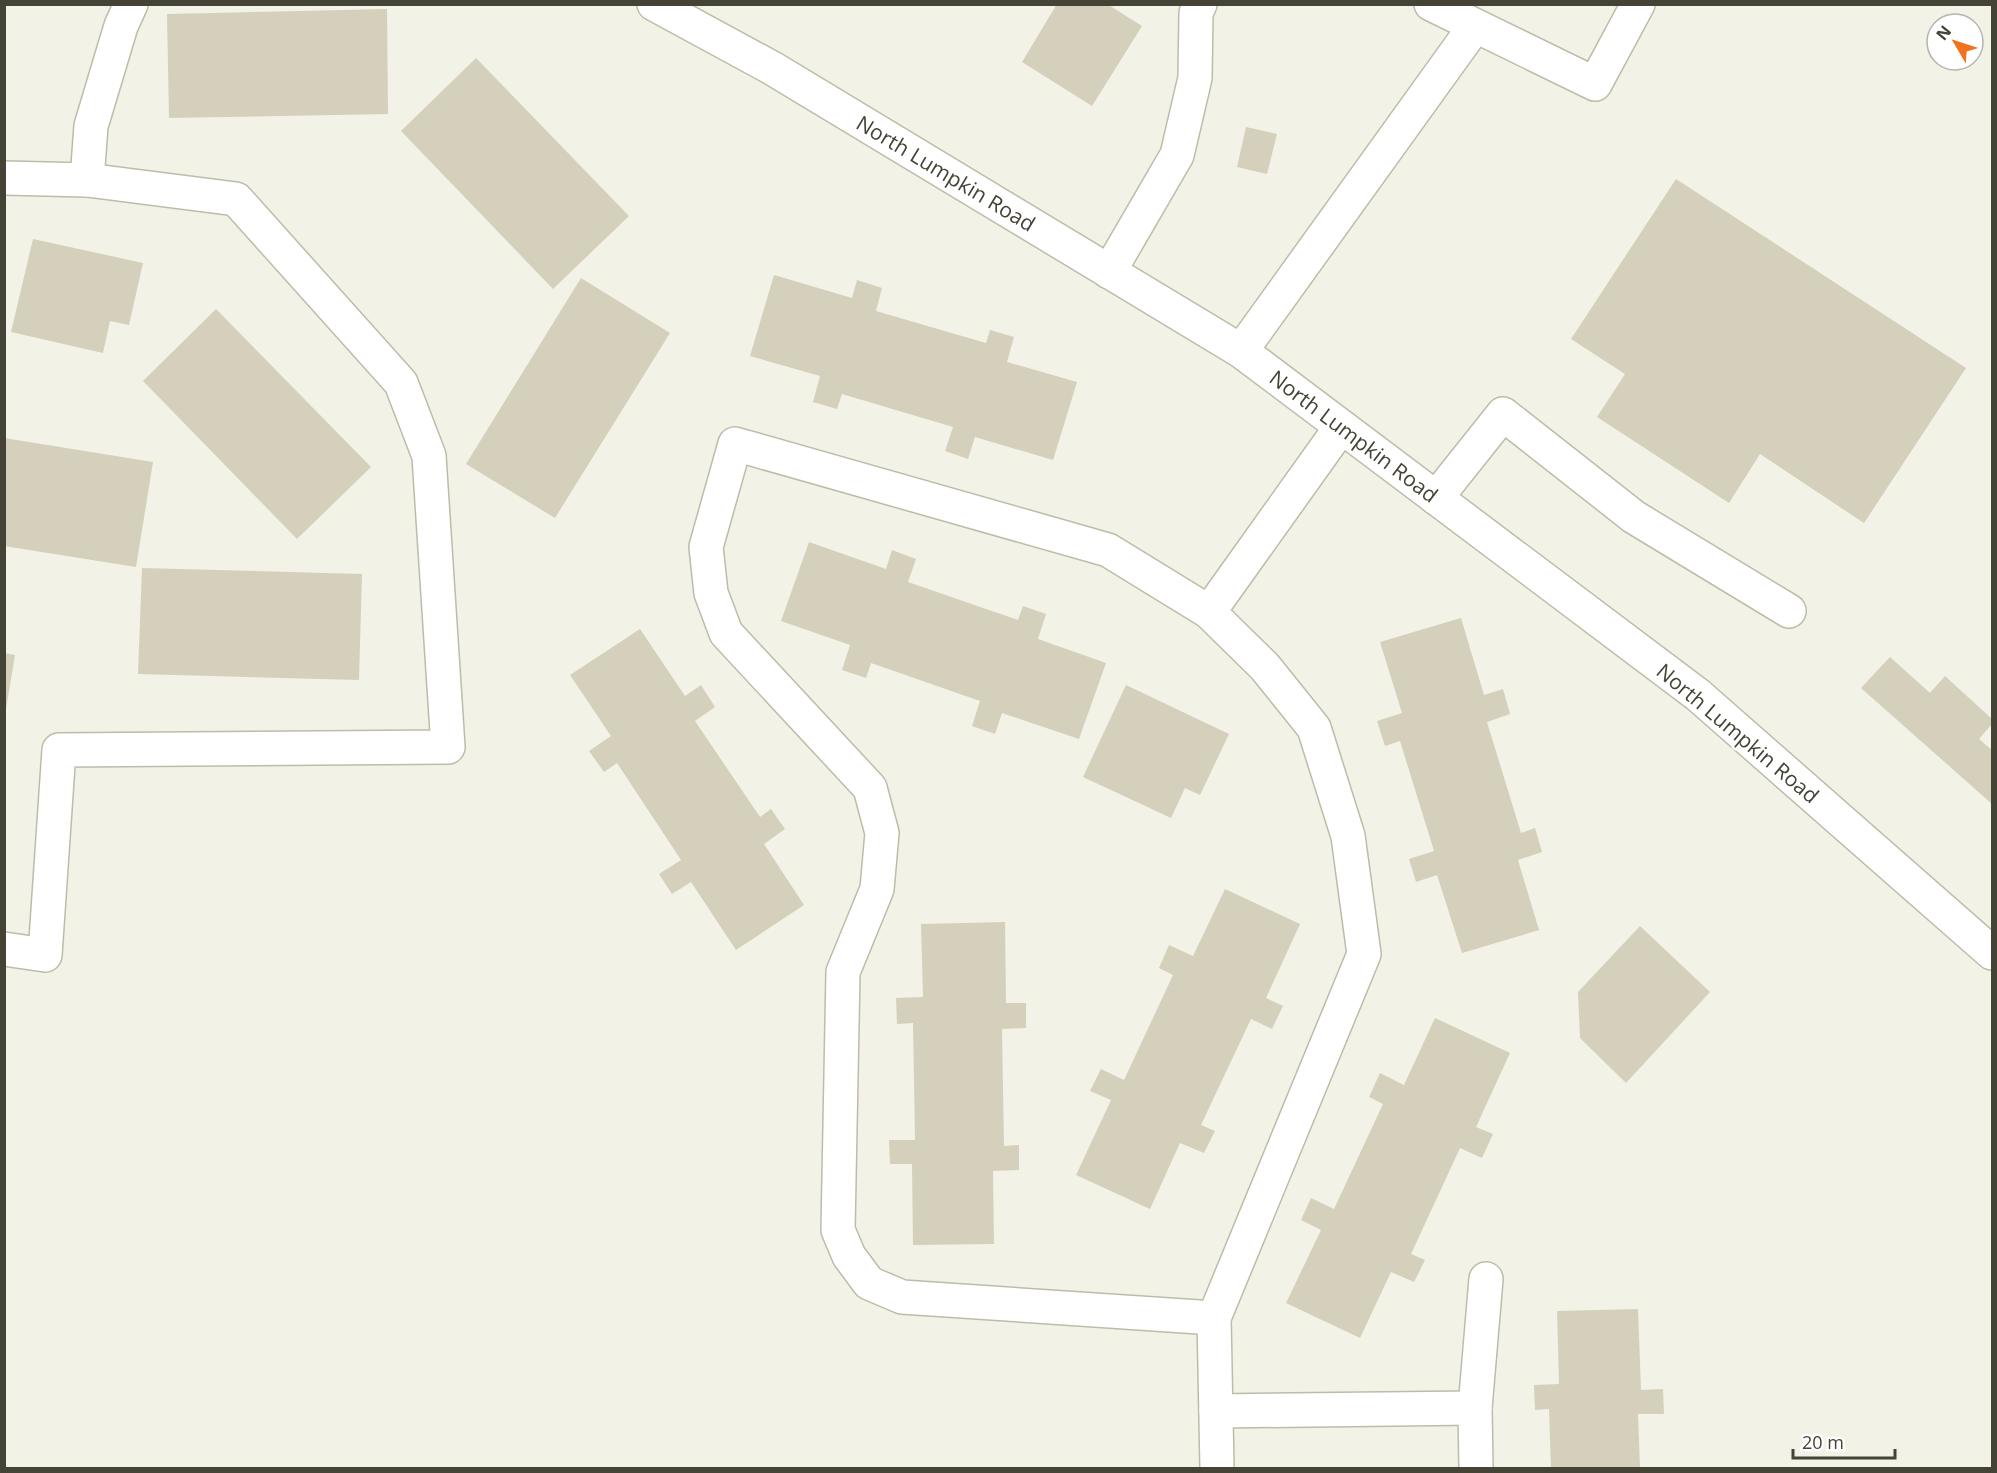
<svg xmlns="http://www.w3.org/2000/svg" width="1997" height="1473" viewBox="0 0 1997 1473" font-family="'Open Sans',sans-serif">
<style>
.building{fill:#d4d0bc}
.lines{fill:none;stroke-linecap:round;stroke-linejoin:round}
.minor-casing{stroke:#bebca9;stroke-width:36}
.minor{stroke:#fff;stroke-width:33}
.labels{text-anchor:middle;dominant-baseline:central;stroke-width:5;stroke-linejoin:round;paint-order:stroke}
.street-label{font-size:21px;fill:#454336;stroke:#fff}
</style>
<rect width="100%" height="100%" fill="#f2f2e6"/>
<!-- building -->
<g class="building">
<path d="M1057,4h50l35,22 -50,80 -70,-44z"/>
<path d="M387,9l1,105 -219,4 -2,-104z"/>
<path d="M476,58l153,158 -76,73 -152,-158z"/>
<path d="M1246,127l31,7 -10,40 -30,-7z"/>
<path d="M1676,179l290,189 -102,155 -104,-69 -31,49 -132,-86 28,-43 -54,-35z"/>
<path d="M33,239l110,24 -14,62 -19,-4 -7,32 -92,-21z"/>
<path d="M774,275l78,23 5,-18 25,8 -6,23 110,32 4,-13 24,7 -7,25 70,20 -24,78 -78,-23 -7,22 -23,-8 8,-24 -111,-33 -5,15 -24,-7 7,-26 -70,-20z"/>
<path d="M581,278l89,55 -115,185 -89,-54z"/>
<path d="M216,309l155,158 -74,72 -154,-158z"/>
<path d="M4,438l149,24 -17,105 -132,-21z"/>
<path d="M809,542l77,27 6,-19 24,9 -8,23 110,38 5,-14 23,8 -8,25 68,24 -27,76 -77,-26 -7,21 -23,-8 8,-25 -109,-38 -5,15 -24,-8 8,-25 -69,-24z"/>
<path d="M142,568l220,6 -3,106 -221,-6z"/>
<path d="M1461,618l23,77 19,-6 7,25 -23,8 34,111 14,-5 7,24 -24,8 21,70 -77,23 -25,-78 -21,7 -7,-23 25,-8 -34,-110 -15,5 -8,-25 25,-8 -22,-71z"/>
<path d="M640,629l45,67 16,-11 14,22 -20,14 65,96 11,-8 14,20 -21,15 40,61 -68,45 -45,-68 -19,12 -13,-20 22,-14 -64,-97 -13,9 -15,-21 22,-15 -41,-61z"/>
<path d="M4,653l11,2 -9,54h-2z"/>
<path d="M1890,657l40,36 15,-17 47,43v5l-13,15 13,11v54l-131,-116z"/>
<path d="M1126,685l103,49 -29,61 -15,-7 -14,30 -88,-41z"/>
<path d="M1225,889l75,35 -34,74 17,8 -11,23 -21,-10 -50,106 14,6 -11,22 -24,-10 -30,66 -74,-34 35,-75 -21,-9 11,-22 23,11 49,-105 -14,-7 10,-23 24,11z"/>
<path d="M1005,922l1,81h20v25l-24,1 2,117 15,-1v25l-26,1 1,73 -81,1 -1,-81h-22l-1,-24h26l-2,-117 -16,1 -1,-26 27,-1 -2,-73z"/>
<path d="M1640,926l70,66 -84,91 -46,-45 -2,-46z"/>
<path d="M1435,1018l75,35 -34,74 17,7 -11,24 -22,-10 -49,106 14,6 -11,22 -23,-10 -31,66 -74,-35 35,-73 -20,-10 10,-22 23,11 49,-105 -14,-7 11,-24 24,12z"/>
<path d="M1638,1309l3,81 22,-1 1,25h-26l2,54h-89l-2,-59 -14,1 -1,-25 25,-1 -2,-73z"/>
</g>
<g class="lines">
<defs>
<g id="minor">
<path d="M654,4l118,64 469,283 457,344 294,258"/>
<path d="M1431,4l164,80 43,-80"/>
<path d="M4,178l83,2 149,19 165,184 28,73 19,291 -389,3 -14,205 -41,-6"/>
<path d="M87,180l4,-54 30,-100 10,-22"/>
<path d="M1109,272l68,-117 18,-77 1,-65 4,-9"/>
<path d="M1241,351l234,-325"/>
<path d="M1436,498l67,-84 131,103 155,94"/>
<path d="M1209,612l56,55 49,61 34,108 16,118 -150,364 -312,-21 -33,-14 -20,-27 -11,-26 5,-258 34,-83 5,-56 -12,-45 -144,-155 -15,-40 -5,-46 29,-103 373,106 101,62 132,-185"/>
<path d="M1214,1318l3,150"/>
<path d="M1475,1408l11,-129"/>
<path d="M1216,1411l259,-3 1,60"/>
</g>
</defs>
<!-- minor casing -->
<use href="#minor" class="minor-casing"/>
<!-- minor -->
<use href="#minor" class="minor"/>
</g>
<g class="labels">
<!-- street labels -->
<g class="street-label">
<text transform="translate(946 173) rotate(31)">North Lumpkin Road</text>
<text transform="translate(1354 436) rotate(37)">North Lumpkin Road</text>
<text transform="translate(1738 733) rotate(40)">North Lumpkin Road</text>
</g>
</g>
<!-- border -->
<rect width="1997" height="1473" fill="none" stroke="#454336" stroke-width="12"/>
<!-- north arrow -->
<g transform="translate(1955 42) rotate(309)"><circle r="28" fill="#ffffff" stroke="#b5b4af" stroke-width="1.5"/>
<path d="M0-4.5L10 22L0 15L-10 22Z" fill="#f2731d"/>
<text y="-9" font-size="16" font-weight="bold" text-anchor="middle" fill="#454336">N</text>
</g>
<!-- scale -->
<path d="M1793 1449v9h102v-9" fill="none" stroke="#454336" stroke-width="3"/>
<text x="1802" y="1449" font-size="18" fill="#454336" stroke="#ffffff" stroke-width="4.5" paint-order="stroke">20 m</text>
</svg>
